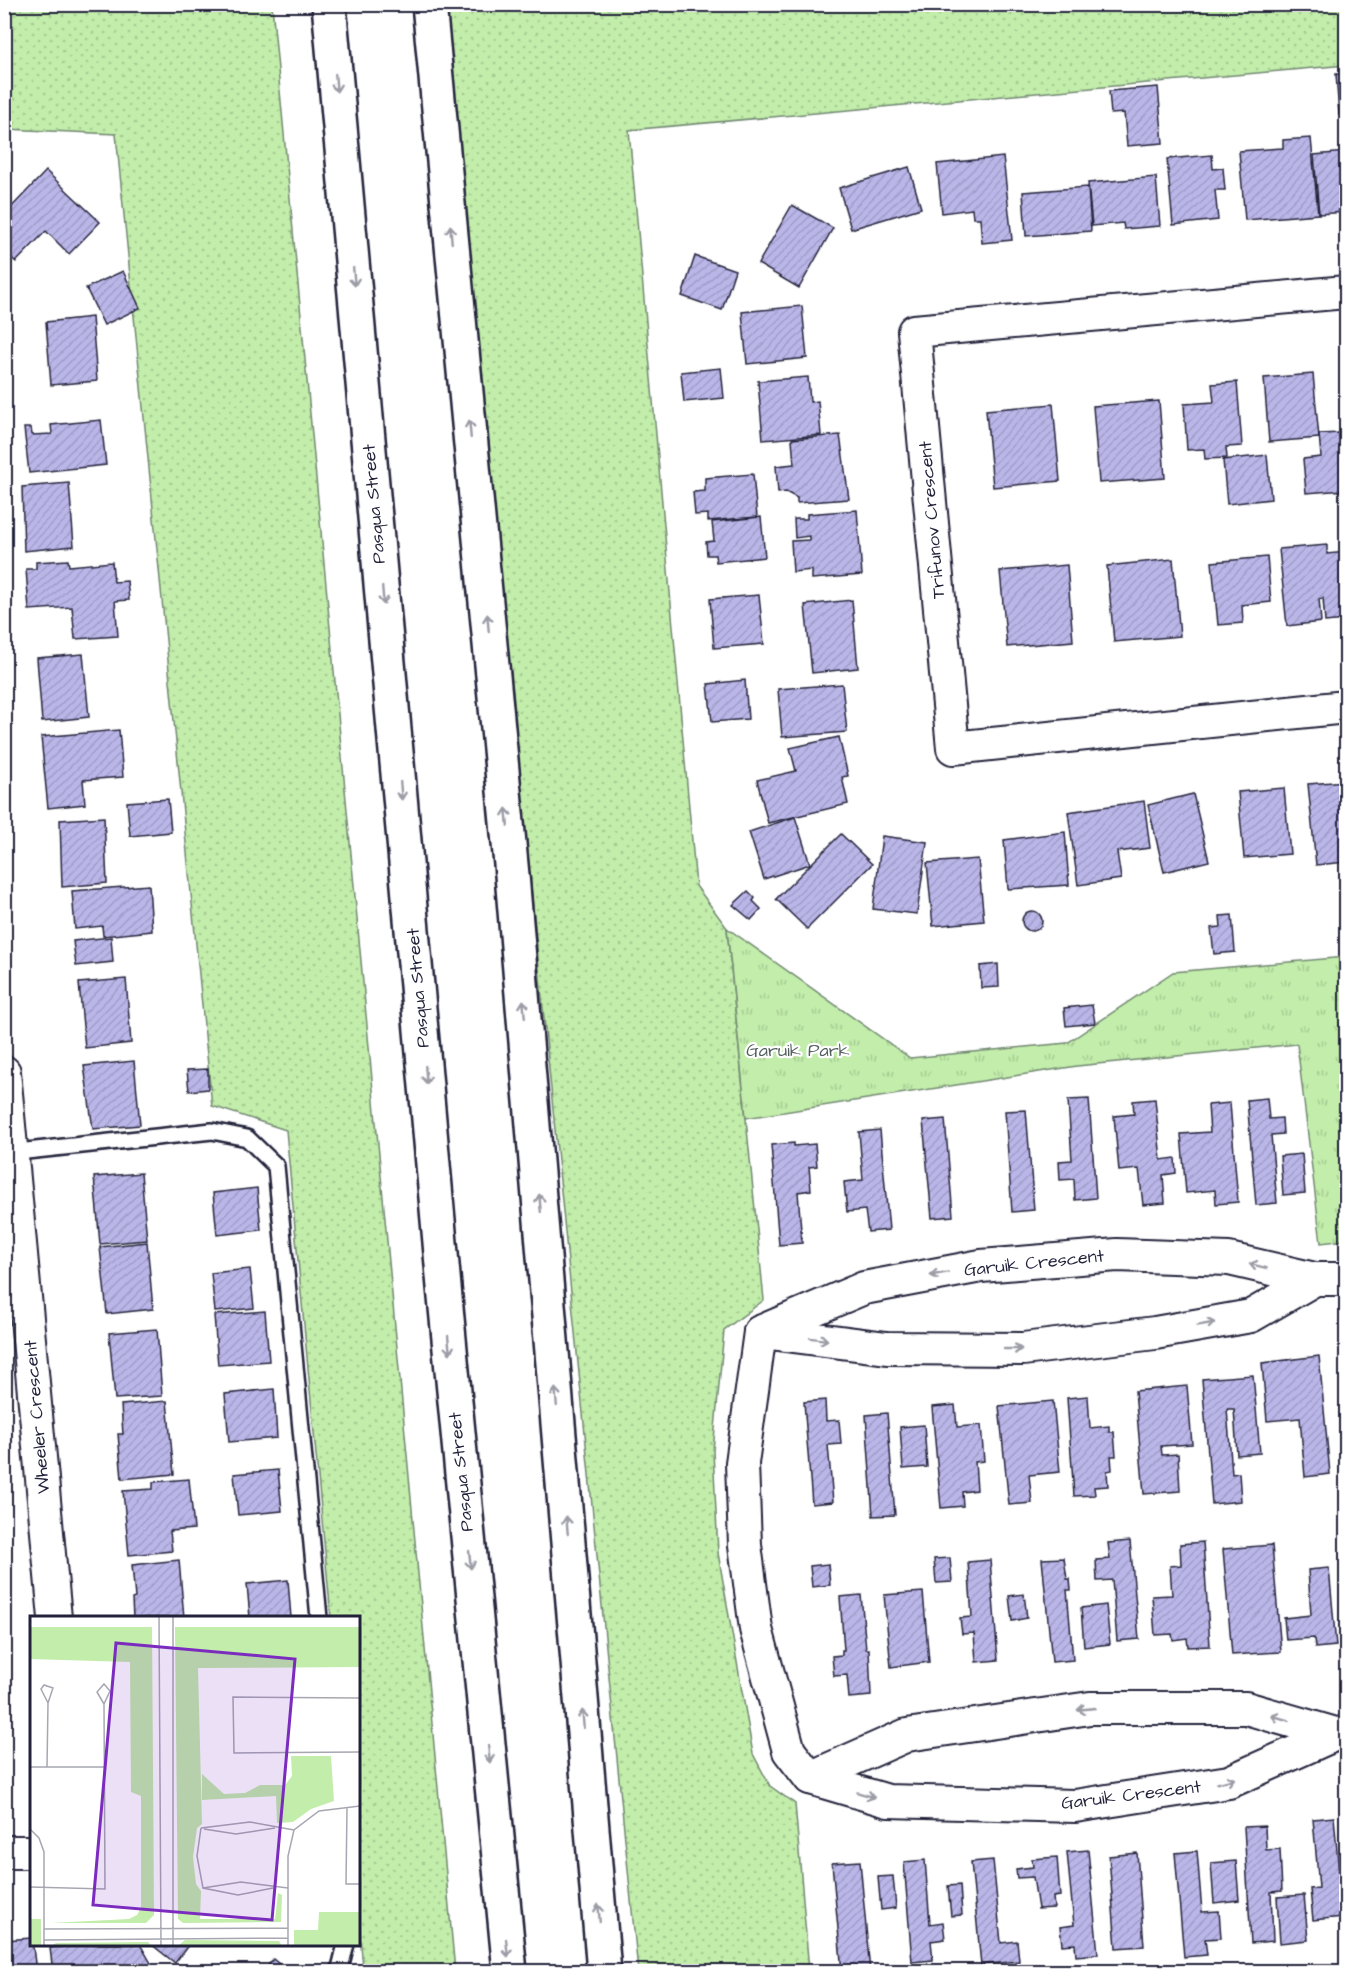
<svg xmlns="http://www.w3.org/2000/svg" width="1351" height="1976" viewBox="0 0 1351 1976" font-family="'Architects Daughter',sans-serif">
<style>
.grass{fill:url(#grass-dots);stroke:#728872;stroke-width:1.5}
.park{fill:url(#park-tufts);stroke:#728872;stroke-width:1.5}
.building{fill:url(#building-hatch);stroke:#22223b;stroke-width:1.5}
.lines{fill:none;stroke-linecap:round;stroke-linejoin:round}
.lane-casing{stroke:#22223b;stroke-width:20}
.street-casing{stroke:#22223b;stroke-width:36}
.secondary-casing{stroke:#22223b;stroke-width:38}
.lane{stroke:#fff;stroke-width:15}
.street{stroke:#fff;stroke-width:32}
.secondary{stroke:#fff;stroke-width:33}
.oneway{stroke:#9c9ca7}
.labels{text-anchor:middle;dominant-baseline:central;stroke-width:4.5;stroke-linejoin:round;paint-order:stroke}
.street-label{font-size:18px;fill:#22223b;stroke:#fff}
.park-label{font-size:18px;fill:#525f5c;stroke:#fff}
.inset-road{fill:none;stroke:#a7a7b1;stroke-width:1.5}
.view{fill:#7b2cbf;fill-opacity:0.15;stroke:#7b2cbf;stroke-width:3}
.inset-edge{fill:none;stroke:#22223b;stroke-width:3}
</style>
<defs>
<pattern id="grass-dots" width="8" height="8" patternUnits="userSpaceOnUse" patternTransform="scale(1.5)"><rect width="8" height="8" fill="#c2edaa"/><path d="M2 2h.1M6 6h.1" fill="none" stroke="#a6cb93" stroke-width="1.8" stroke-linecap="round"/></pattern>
<pattern id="park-tufts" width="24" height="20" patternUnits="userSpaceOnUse" patternTransform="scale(1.5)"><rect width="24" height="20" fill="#c2edaa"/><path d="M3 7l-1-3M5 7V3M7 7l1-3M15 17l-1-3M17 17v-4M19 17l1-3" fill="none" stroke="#a6cb93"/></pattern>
<pattern id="building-hatch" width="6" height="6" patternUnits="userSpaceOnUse" patternTransform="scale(1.5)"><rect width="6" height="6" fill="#bab6e8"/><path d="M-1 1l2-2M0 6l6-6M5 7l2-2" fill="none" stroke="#a09cc8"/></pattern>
</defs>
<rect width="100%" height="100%" fill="#fff"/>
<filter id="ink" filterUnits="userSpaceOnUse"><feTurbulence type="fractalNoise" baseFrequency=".0167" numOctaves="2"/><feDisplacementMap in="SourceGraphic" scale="12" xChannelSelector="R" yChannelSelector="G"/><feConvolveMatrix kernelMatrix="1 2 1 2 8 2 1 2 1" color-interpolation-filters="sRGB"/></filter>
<g filter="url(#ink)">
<!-- grass -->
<g class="grass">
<path d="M4,5h268l183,1966h-94l2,-4 -5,-52v-297l-27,-1 -45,-487 -74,-24 -96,-972 -111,-5z"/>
<path d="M444,5h902v60l-717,65 67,756 31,42 37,372 -40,30 -11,121 5,102 35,201 17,32 25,18 14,167h-171z"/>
<path d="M1346,1965v6h-70z"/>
</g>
<!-- park -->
<path class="park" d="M727,928l183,130 157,-15 106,-71 173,-15v283l-25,3 -24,-199 -220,22 -331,52z"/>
<!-- building -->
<g class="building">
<path d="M1336,74h10v40l-7,1z"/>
<path d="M1158,87l5,56 -36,3 -3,-33 -13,1 -2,-23z"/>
<path d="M1311,138l7,76 -73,6 -6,-69 44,-3v-8z"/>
<path d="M1346,152v60l-27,2 -5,-59z"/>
<path d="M1212,155l1,14 10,-1 2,22h-10l3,30 -45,5 -6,-66z"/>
<path d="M1003,157l9,83 -30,3 -2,-25h-7l-1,-9 -30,4 -5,-49z"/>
<path d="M909,167l12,41 -70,21 -12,-41z"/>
<path d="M46,171l54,51 -31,32 -23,-23 -30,31 -12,-11v-36z"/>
<path d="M1156,177l4,49 -36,3 -1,-6 -31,3 -4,-43z"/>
<path d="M1088,187l3,44 -65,5 -3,-44z"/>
<path d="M792,205l41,23 -34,60 -41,-24z"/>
<path d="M695,256l40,14 -13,40 -40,-14z"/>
<path d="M123,271l17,37 -36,17 -18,-37z"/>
<path d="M802,306l5,52 -60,6 -5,-52z"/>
<path d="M92,317l5,64 -46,4 -5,-63z"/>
<path d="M721,368l3,30 -40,4 -3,-30z"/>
<path d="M1313,374l6,64 -50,4 -5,-64z"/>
<path d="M808,377l2,25 8,-1 3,34 -58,5 -5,-59z"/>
<path d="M1237,382l5,64 -16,1 1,11 -22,1 -1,-10 -17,1 -3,-46 30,-2 -2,-18z"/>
<path d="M1159,401l6,77 -66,5 -6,-77z"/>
<path d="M1053,404l7,77 -67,6 -7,-77z"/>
<path d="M101,420l5,45 -77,8 -5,-45h7l1,7 20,-1 -1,-9z"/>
<path d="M1341,433l4,57 -39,3 -3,-34 18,-2 -2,-23z"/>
<path d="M840,435l9,64 -52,4v-5l-11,-6 -8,1 -2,-27 18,-2 -2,-25z"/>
<path d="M1267,455l4,44 -44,5 -4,-44z"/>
<path d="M753,474l4,43 -49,4v-7l-13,1 -2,-23 12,-1v-13z"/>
<path d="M69,483l5,63 -50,5 -2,-64z"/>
<path d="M857,510l5,65 -50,4v-9l-19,2 -2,-31 18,-1v-4l-14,2 -1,-19h13v-5z"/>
<path d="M761,517l4,40 -49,5 -1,-7h-8l-1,-13 8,-1 -2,-19z"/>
<path d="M1327,545v9l19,-2v68l-21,2 -2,-24 -4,1 2,23 -34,4 -8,-77z"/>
<path d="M1267,557l4,45 -29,3 1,18 -25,2 -6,-63z"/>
<path d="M1173,559l7,77 -66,6 -7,-76z"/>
<path d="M68,560l1,6 43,-4 2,20 13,-1 2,19 -14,1 3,35 -43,3 -3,-32 -43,3 -3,-41h10v-7z"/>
<path d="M1067,565l6,76 -66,6 -7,-76z"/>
<path d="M759,595l5,49 -50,4 -4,-49z"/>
<path d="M852,600l6,68 -46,5 -7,-68z"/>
<path d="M83,654l6,63 -47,5 -5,-64z"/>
<path d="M745,680l3,39 -36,3 -4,-38z"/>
<path d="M842,684l5,48 -65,5 -4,-48z"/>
<path d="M119,730l4,47 -40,3 2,24 -37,4 -7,-71z"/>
<path d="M839,737l9,39 -6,1 6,27 -80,19 -11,-43 39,-9 -6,-23z"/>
<path d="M1346,781v81l-30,3 -8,-81z"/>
<path d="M1284,788l6,66 -46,4 -6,-66z"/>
<path d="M1193,794l16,67 -45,11 -16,-67z"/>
<path d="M168,799l3,33 -41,4 -3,-34z"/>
<path d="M1144,801l6,47 -33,4 4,27 -43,6 -10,-73z"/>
<path d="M104,817l3,66 -45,4 -2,-67z"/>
<path d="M795,817l15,47 -46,15 -15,-47z"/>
<path d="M1065,832l4,53 -61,4 -4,-49z"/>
<path d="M841,834l31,30 -65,65 -31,-30z"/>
<path d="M882,836l45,6 -10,72 -44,-5z"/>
<path d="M978,859l6,62 -51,5 -6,-63z"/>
<path d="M149,885l3,46 -49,5 -1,-10 -27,3 -3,-38z"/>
<path d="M748,891l7,7 -2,3 8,8 -10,11 -18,-15z"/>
<circle cx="1032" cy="921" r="10"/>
<path d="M1232,915l3,37 -21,2 -3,-26 10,-1 -1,-11z"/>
<path d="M111,937l2,25 -37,4 -3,-25z"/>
<path d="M998,964l1,23 -18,1 -1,-22z"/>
<path d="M126,979l5,64 -46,5 -6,-65z"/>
<path d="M1092,1005l3,18 -29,3 -2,-18z"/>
<path d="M134,1061l6,64 -47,4 -9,-63z"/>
<path d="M208,1069v20l-19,2 -2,-21z"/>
<path d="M1267,1098l2,21 13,-1 1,16 -12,1 6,68 -21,2 -9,-105z"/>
<path d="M1089,1099l7,99 -21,2 -1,-21 -14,1 -1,-19 13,-1 -4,-60z"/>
<path d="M1155,1099l6,61 14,-2 1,15 -13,2 2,28 -22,2 -4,-36 -20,2 -5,-55 20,-2 -1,-13z"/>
<path d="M1230,1103l8,99 -22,2 -1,-14 -29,3 -5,-59 29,-2 -2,-27z"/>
<path d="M1026,1110l8,100 -22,2 -7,-101z"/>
<path d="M945,1119l8,97 -21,2 -9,-97z"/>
<path d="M880,1130l9,100 -21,2 -3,-22 -18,2 -3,-30 19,-2 -4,-48z"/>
<path d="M794,1143v3l21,-2 2,22 -8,1 2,23 -13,2 4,51 -23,2 -8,-100z"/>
<path d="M1302,1154l3,39 -22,2 -3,-39z"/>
<path d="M141,1173l6,67 -47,4 -6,-67z"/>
<path d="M257,1188l4,42 -44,5 -4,-42z"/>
<path d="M147,1242l6,67 -46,5 -7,-67z"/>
<path d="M250,1269l4,39 -39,4 -4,-39z"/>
<path d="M265,1311l4,50 -51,4 -4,-50z"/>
<path d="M157,1329l5,67 -47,3 -6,-66z"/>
<path d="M1319,1356l11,118 -25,3 -5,-59 -33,3 -5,-58z"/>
<path d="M1253,1375l7,78 -23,2 -3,-46h-7l5,65 7,-1 2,28 -29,3 -10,-125z"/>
<path d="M1187,1386l5,58 -31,2 1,9 16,-1 2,37 -36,3 -9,-103z"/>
<path d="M274,1389l3,49 -48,4 -4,-48z"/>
<path d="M1088,1396l2,32 19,-2v6h5l2,24h-5l1,14 -5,1 1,15 -14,1 1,8 -21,1 -7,-98z"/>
<path d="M825,1400l1,21 13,-1 2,24 -13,1 5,57 -21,2 -8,-102z"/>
<path d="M167,1401l7,73 -52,5 -4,-45h5l-2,-29z"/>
<path d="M1053,1401l7,71 -31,3 3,28 -23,2 -10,-99z"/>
<path d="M955,1405l2,22 24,-2 3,36 -9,1 2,28 -15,2 1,14 -22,2 -9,-101z"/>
<path d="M887,1413l8,102 -22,1 -7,-101z"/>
<path d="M924,1425l3,42 -24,2 -3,-42z"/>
<path d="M278,1470l4,41 -44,4 -4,-41z"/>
<path d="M189,1479l5,50 -24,2 2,20 -43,4 -6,-64 30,-2v-7z"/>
<path d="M1130,1541l9,98 -22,2 -5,-61 -15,1 -1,-21 14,-1 -2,-16z"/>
<path d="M1203,1542l7,104 -22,1 -1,-9 -14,2 -1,-6 -17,1 -3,-39 20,-1 -2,-29 11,-1 -1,-21z"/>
<path d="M1272,1545l9,107 -49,3 -9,-106z"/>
<path d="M950,1558l2,24 -16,1 -2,-24z"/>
<path d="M1064,1558l3,21h3l1,11h-4l6,70 -21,2 -10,-103z"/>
<path d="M179,1560l5,58h-51l-1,-19 3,-1 -3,-33z"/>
<path d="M990,1560l8,100 -22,2 -2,-29 -12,1 -2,-16 12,-1 -4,-55z"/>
<path d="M828,1564l2,21 -18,2 -2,-21z"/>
<path d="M1329,1568l7,78 -21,2 -1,-10 -28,2 -2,-22 27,-3 -3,-45z"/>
<path d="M288,1580l3,38h-41l-3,-34z"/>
<path d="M923,1592l6,70 -38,5 -7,-72z"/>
<path d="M1024,1594l3,24 -15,3 -3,-25z"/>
<path d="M861,1595l5,54h3l2,47 -22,2 -2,-23 -13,1 -2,-20 10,-1v-5h2l-4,-53z"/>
<path d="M1106,1605l4,39 -26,3 -3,-39z"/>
<path d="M1334,1817l9,100 -30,3 -3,-31 9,-1 -6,-69z"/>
<path d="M1265,1826l1,24 14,-1 2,42 -11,1 2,49 -22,2 -7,-116z"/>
<path d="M1088,1850l10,104 -22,2 -1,-12 -13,1 -2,-18 14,-2 -7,-73z"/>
<path d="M1197,1851l5,61 17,-1 2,27 -16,1 2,16 -23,2 -9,-104z"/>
<path d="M1137,1853l7,93 -28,2 -7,-92z"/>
<path d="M1057,1857l3,39 -7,1 1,11 -16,1 -5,-32 -16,1 -1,-9 17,-2 -1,-8z"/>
<path d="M925,1860l5,64 13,-2 2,17 -14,2 2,19 -21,2 -8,-100z"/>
<path d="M993,1860l8,83 16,-2 2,20 -38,4 -10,-103z"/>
<path d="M860,1861l10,111h-28l-10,-109z"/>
<path d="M1236,1861l3,39 -25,3 -3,-40z"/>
<path d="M893,1876l3,32 -15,2 -3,-33z"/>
<path d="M960,1885l2,30 -11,1 -3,-30z"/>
<path d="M1304,1895l4,45 -28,3 -3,-46z"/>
<path d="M32,1938l4,34h-32v-32z"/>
<path d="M83,1944h57l16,28h-103l-3,-24z"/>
<path d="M151,1944h38l-14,19z"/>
<path d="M273,1959l16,13h-26z"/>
</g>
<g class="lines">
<defs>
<g id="lane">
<path d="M8,1153l204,-22 35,7 29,28 43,452"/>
<path d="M339,1972l7,-28"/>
</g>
<g id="street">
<path d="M1346,292l-432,39 39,417 393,-41"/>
<path d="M4,1072l51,546"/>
<path d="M760,1332l-18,131 3,82 11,84 33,122 21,27 78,23 187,5 154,-24 107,-48"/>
<path d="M760,1332l104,-44 117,-22 136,-11 112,4 86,20h31"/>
<path d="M762,1332l125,16 136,1 132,-16 96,-17 64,-37"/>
<path d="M810,1778l97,-43 183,-27h156l90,26 10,-1"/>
<path d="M4,1852h28"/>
</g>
<g id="secondary">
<path d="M329,4l115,1283 66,685"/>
<path d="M429,4l83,871 92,1097"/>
</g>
</defs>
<!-- lane casing -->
<use href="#lane" class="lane-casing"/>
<!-- street casing -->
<use href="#street" class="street-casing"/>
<!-- secondary casing -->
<use href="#secondary" class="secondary-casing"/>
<!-- lane -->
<use href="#lane" class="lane"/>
<!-- street -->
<use href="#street" class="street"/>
<!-- secondary -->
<use href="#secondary" class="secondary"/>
</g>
<!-- one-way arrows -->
<defs><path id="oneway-shaft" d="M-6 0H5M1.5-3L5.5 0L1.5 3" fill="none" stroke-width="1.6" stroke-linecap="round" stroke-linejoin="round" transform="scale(1.5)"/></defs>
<g class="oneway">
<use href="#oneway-shaft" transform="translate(336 83) rotate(85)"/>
<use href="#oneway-shaft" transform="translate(451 234) rotate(-95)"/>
<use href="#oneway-shaft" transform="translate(354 277) rotate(85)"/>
<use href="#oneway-shaft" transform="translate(470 429) rotate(-95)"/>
<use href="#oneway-shaft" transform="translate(383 596) rotate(85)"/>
<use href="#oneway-shaft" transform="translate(488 623) rotate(-95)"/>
<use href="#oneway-shaft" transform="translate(401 791) rotate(85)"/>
<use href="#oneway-shaft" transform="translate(507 817) rotate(-95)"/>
<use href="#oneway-shaft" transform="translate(524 1009) rotate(-95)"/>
<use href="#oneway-shaft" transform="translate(426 1075) rotate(85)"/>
<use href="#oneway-shaft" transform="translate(540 1203) rotate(-95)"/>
<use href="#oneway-shaft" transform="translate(1258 1266) rotate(-166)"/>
<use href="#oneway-shaft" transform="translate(939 1274) rotate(170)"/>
<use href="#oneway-shaft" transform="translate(1206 1324) rotate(-10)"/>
<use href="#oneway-shaft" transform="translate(819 1339) rotate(7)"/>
<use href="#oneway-shaft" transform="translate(449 1345) rotate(84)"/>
<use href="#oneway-shaft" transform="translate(1013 1349)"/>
<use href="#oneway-shaft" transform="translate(556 1397) rotate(-95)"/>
<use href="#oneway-shaft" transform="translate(567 1525) rotate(-95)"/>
<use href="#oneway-shaft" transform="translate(470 1560) rotate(84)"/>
<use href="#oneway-shaft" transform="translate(1086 1709) rotate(174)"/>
<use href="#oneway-shaft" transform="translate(1280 1718) rotate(-164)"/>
<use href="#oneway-shaft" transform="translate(583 1719) rotate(-95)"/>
<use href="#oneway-shaft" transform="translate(489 1754) rotate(84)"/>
<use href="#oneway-shaft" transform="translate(1226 1781) rotate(-15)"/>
<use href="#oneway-shaft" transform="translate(866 1795) rotate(17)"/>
<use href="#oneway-shaft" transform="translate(599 1913) rotate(-95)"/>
<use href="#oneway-shaft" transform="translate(507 1948) rotate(84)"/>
</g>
</g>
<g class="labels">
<!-- street labels -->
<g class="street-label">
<text transform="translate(374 504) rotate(-95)">Pasqua Street</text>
<text transform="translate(932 520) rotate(-95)">Trifunov Crescent</text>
<text transform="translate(418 988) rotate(-95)">Pasqua Street</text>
<text transform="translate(1034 1263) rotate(-6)">Garuik Crescent</text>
<text transform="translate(37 1417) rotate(-95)">Wheeler Crescent</text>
<text transform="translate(461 1472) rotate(-96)">Pasqua Street</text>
<text transform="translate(1131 1795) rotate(-7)">Garuik Crescent</text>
</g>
<!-- park labels -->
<g class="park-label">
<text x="798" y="1050">Garuik Park</text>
</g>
</g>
<!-- overview -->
<g transform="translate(30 1616)">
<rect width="330" height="330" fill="#fff"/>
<path d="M0,11h122l2,288 -8,8h-95l78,-4 8,-4 4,-7v-112l-10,-4 -1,-130 -100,-3zM145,11h185v40l-162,1 4,156 -5,4 -4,29 3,27 5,7 -1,28h75l3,-26 4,2 -1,27 -98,1 -5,-4zM155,324l94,1 3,5h-104zM118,326l4,4h-101l5,-3z" fill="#c2edaa"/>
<path d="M261,140h40l3,45 -23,8 -18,13 -16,1 -1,-27 -74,4v-26l22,20 21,-1 15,-8h25l7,-9zM289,296h41v34l-66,-1v-15h24zM0,303h11v27h-11z" fill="#c2edaa"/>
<path class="inset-road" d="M129,0l2,330M143,0v330M330,82l-127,-1 1,56 126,-1M0,151h74M17,151l1,-64 5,-15 -9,-3 -3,4 7,14M317,191l-1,77h14M171,212l-4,28 6,32 35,7 35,-7M171,212l49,-6 44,8M0,213l9,9 5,14v94M174,213l32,5 39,-6M0,271l75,2 -1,-185 6,-13 -6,-7 -7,8 7,12M173,272l38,-6 47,6M14,313l244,-1M14,324l244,-2M258,330v-90l6,-26 25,-19 41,-5"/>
<path class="view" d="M86,27l179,16 -23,261 -179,-15z"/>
<rect width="330" height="330" class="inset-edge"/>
</g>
<!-- margin -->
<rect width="1351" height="1976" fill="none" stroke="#fff" stroke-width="24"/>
<rect x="12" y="12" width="1327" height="1952" fill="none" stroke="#22223b" stroke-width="2" filter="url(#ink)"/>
</svg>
